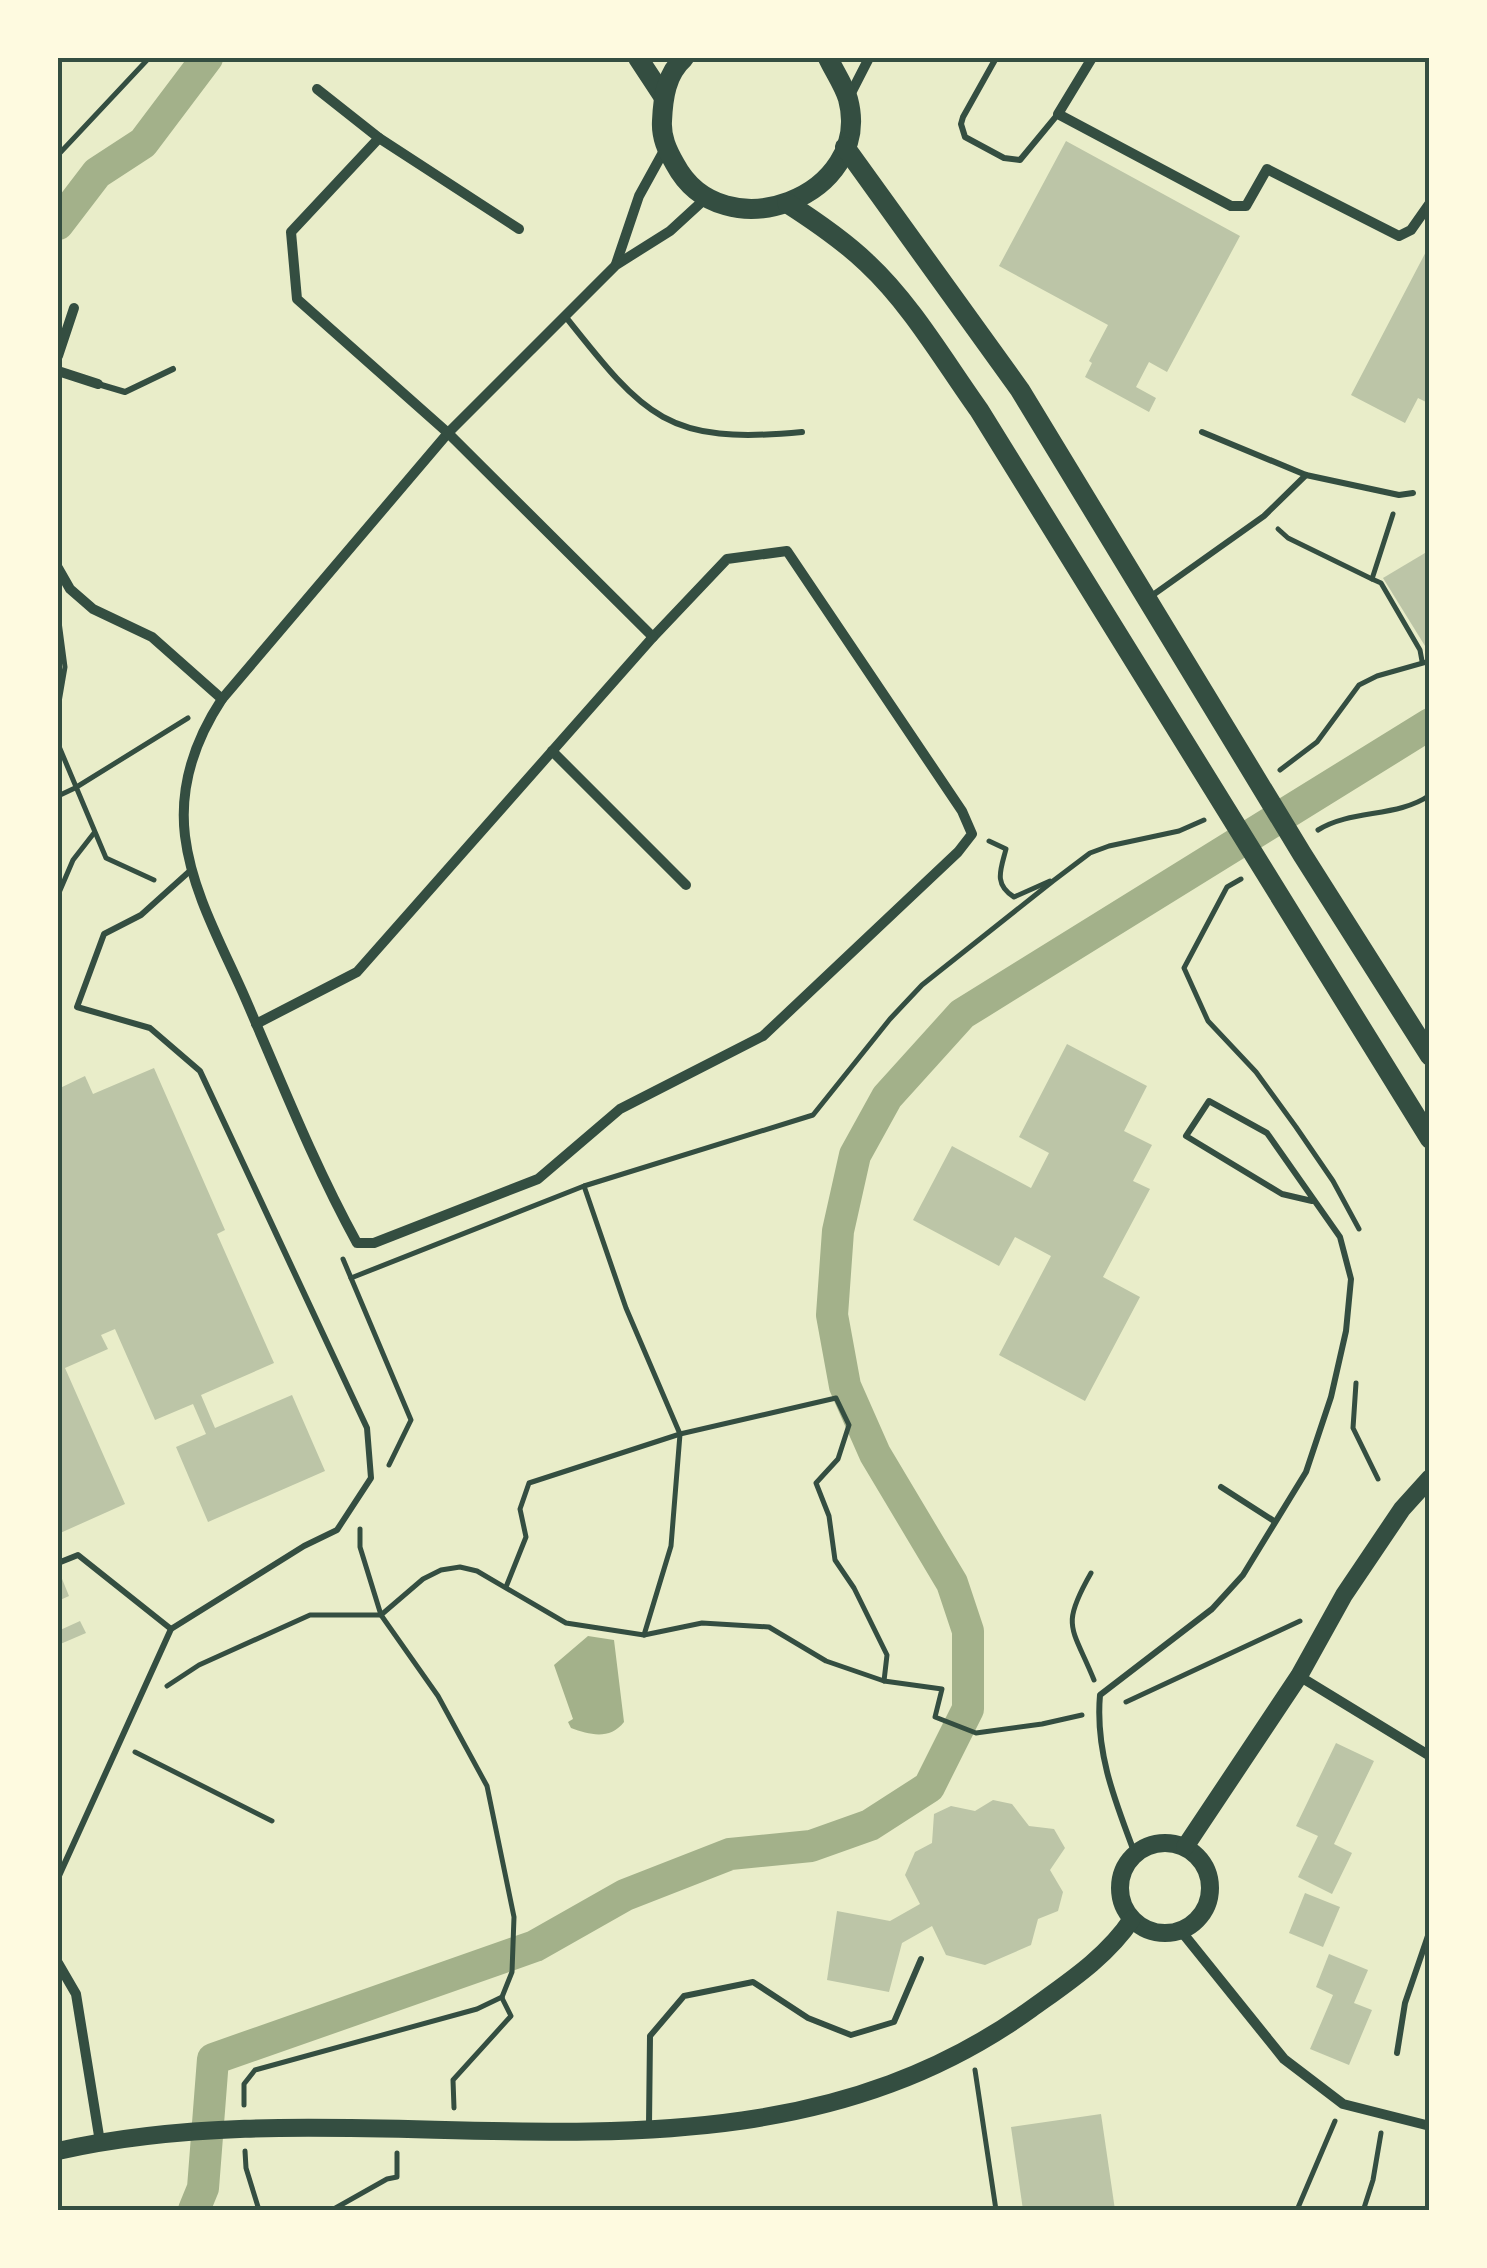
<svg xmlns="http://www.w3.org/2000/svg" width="1487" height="2268" viewBox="0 0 1487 2268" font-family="Raleway,sans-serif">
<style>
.water{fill:#a3b18a}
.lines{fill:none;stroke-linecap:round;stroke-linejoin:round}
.canal{stroke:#a3b18a;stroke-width:32}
.building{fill:#bcc5a7}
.path{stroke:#344e41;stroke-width:5}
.service{stroke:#344e41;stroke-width:6}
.minor{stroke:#344e41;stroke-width:10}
.tertiary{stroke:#344e41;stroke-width:18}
.primary{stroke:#344e41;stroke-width:20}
.neatline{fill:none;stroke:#344e41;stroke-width:4}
</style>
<rect width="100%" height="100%" fill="#e9edc9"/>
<!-- water -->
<path class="water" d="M588,1636l26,4 10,82c-14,18 -34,13 -53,6l-3,-6 5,-3 -19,-54z"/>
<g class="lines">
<!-- canal -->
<g class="canal">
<path d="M58,224l39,-51 46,-30 64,-85"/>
<path d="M194,2210l9,-22 10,-129 322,-113 90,-51 105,-41 81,-8 59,-21 59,-38 39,-78v-78l-16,-48 -77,-129 -30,-68 -13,-71 6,-84 17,-76 32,-58 75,-83 468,-290"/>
</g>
</g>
<!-- building -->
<g class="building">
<path d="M1066,141l174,95 -73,136 -18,-10 -13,25 20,11 -7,14 -64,-35 7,-14 -3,-2 19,-36 -109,-59z"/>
<path d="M1430,244v160l-12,-6 -13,25 -54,-28z"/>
<path d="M1430,550v104l-47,-76z"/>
<path d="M1067,1044l80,42 -23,45 28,14 -19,36 17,8 -47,88 37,20 -55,104 -86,-46 52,-99 -36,-19 -16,29 -86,-46 39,-74 79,42 18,-35 -30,-16z"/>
<path d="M154,1068l71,162 -8,4 57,129 -73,32 14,33 77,-33 33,76 -117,51 -32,-75 30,-13 -13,-30 -38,16 -40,-91 -14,6 7,14 -43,19 60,136 -67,30v-445l27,-13 8,18z"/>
<path d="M58,1569l11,27 -11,5z"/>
<path d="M80,1621l6,12 -28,12v-14z"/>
<path d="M1336,1743l38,18 -40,83 18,9 -20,41 -34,-17 20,-41 -22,-10z"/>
<path d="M993,1800l19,4 17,22 25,3 11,19 -15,22 13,22 -5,19 -20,8 -7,26 -46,20 -39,-10 -14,-29 -30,17 -13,49 -62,-12 10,-69 53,10 30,-17 -15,-29 10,-23 17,-9 2,-29 17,-8 24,5z"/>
<path d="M1305,1893l35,14 -17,40 -34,-14z"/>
<path d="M1329,1954l39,16 -14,33 18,7 -23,55 -39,-16 23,-54 -17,-8z"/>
<path d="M1101,2114l14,96h-92l-12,-83z"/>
</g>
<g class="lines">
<!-- path -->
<g class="path">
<path d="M58,155l91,-97"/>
<path d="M1393,514l-21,65 9,4 39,67 2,11"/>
<path d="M1278,529l10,9 84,41"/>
<path d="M58,614l7,53 -7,41"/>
<path d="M58,744l48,114 48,22"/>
<path d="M1280,770l37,-28 42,-57 18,-9 53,-15"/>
<path d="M58,796l17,-8 113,-70"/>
<path d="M1318,830c34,-21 79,-12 112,-35"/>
<path d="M989,841l17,8c-5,20 -13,35 8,48l36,-16"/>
<path d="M1241,879l-14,8 -43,81 24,53 48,51 40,55 37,54 26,48"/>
<path d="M58,895l15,-35 21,-27"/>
<path d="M584,1186l42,122 54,126 -9,112 -27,89"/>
<path d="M343,1259l68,161 -22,45"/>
<path d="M351,1278l233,-92 229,-71 77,-96 32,-34 131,-104 37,-28 19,-7 70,-15 25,-11"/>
<path d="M1356,1383l-3,45 25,51"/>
<path d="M360,1529v18l21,68 57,81 49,90 27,131 -2,55 -10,25"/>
<path d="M1091,1573c-31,54 -19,53 3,107"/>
<path d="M506,1587l20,-50 -6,-28 9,-26 151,-49 156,-36 13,27 -11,34 -22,24 13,33 6,44 19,28 33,67 -3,26"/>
<path d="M167,1686l32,-21 111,-50h71l42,-36 18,-9 19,-3 17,4 89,52 78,12 58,-12 67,4 57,34 58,20 58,8 -7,28 41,16 66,-9 40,-9"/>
<path d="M1126,1702l174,-81"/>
<path d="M135,1752l137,69"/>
<path d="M975,2070l21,140"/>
<path d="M244,2105v-21l11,-14 222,-61 25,-12"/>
<path d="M454,2108l-1,-28 58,-64 -9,-18"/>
<path d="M245,2151l1,17 13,42"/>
<path d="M1364,2208l9,-28 8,-47"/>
<path d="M332,2210l55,-31 10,-2v-24"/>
<path d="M1297,2210l38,-89"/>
</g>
<!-- service -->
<g class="service">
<path d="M996,58l-33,59 -2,7 4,13 39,21 16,2 38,-46"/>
<path d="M565,316c80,101 102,129 237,116"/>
<path d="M98,384l27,8 48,-23"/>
<path d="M1202,432l104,43 93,20 14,-2"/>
<path d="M1150,597l114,-81 42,-41"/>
<path d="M1221,1487l53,34"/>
<path d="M58,1563l20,-8 93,74"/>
<path d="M1135,1854c-20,-53 -40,-102 -35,-159l112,-86 31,-34 63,-103 25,-75 15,-66 5,-52 -11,-42 -73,-104 -58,-32 -23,35 96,58 30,7"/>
<path d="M58,1878l113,-249 133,-83 33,-16 34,-52 -4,-50 -167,-357 -50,-43 -73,-21 27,-73 37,-19 50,-45"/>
<path d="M1397,2053l8,-50 25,-73"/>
<path d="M649,2125l1,-89 34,-40 69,-14 55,36 43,17 43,-13 27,-63"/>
</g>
<!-- minor -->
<g class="minor">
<path d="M1092,58l-34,56 173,92h15l21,-37 132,67 12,-6 19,-27"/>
<path d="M317,89l62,49"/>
<path d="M849,97l20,-39"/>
<path d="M616,264l23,-68 27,-49"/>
<path d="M58,356l16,-48"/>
<path d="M58,371l40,13"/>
<path d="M58,568l12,21 23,20 59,28 70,62c-27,41 -43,87 -37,137 7,57 38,111 61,164 35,81 68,165 111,243h17l164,-64 82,-70 143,-73 195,-184 14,-18 -10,-23 -175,-260 -60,8 -74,78"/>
<path d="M222,699l226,-266 168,-168 54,-34 36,-33"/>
<path d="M552,751l134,134"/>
<path d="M256,1024l101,-52 296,-335 -205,-204 -151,-134 -6,-67 88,-94 140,91"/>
<path d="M1299,1676l131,80"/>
<path d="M1181,1931l103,128 59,45 87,22"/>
<path d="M58,1963l18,31 24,148"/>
</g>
<!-- tertiary -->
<g class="tertiary">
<circle cx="1165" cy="1888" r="45"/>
<path d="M1185,1847l114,-171 45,-81 58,-86 28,-31"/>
<path d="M58,2151c324,-73 680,69 973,-142 36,-26 76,-52 101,-90"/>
</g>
<!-- primary -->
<g class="primary">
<path d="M638,58l25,38"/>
<path d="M684,58c-18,16 -21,40 -22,63 -1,16 5,29 13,43 48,90 199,32 173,-65 -4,-14 -14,-28 -20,-41"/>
<path d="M845,147l175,243 282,464 128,202"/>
<path d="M787,203c28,18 56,37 80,60 44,41 77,98 112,147l451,729"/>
</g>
</g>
<!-- border -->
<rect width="1487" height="2268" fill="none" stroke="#fefae0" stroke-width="120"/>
<rect x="60" y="60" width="1367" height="2148" class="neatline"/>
</svg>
